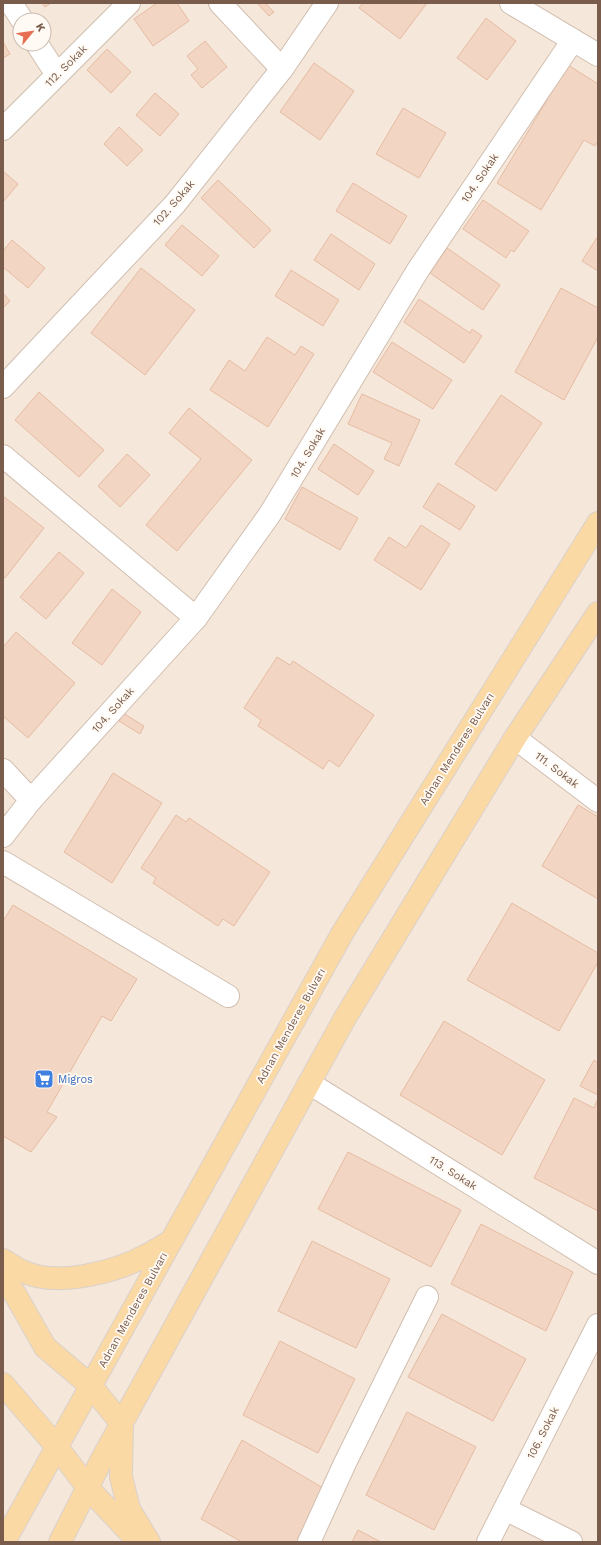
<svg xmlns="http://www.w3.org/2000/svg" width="601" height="1545" viewBox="0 0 601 1545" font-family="'Work Sans',sans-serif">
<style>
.residential{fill:#f5e8da;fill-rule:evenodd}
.building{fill:#f3d5c3;stroke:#e6bba3}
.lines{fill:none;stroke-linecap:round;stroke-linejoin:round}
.minor-casing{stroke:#d1beb0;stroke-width:24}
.major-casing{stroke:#dad1cd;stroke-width:24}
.minor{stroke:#fff;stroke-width:22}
.major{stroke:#fbd9a5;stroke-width:22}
.labels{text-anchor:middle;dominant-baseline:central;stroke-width:3.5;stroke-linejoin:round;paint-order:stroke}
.street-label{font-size:11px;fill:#7a5c4d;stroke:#fffaf3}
.shop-label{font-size:11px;fill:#366cbe;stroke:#fffaf3;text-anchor:start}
</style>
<rect width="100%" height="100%" fill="#fdf6ec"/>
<!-- residential -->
<path class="residential" d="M3,3h595v1539h-595zM20,20h24v24h-24z"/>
<!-- building -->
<g class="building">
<path d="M42,3h9l-6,4z"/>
<path d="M157,3h20l12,18 -36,25 -19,-27z"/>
<path d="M257,3h8l9,9 -5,4z"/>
<path d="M363,3h64l-27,36 -41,-31z"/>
<path d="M486,18l30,23 -29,39 -30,-22z"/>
<path d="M205,41l22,26 -25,21 -11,-13 7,-6 -11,-13z"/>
<path d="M3,42l7,12 -7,4z"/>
<path d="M107,49l24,23 -20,21 -24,-23z"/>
<path d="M314,63l40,28 -34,49 -40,-28z"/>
<path d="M568,65l30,19v57l-3,5 -11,-6 -43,70 -44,-27z"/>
<path d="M155,93l24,21 -19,22 -24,-21z"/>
<path d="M403,108l43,25 -27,45 -43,-24z"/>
<path d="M119,127l24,23 -16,16 -23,-22z"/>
<path d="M3,171l15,13 -15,18z"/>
<path d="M218,180l53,50 -17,18 -53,-50z"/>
<path d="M353,183l54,33 -17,28 -54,-33z"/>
<path d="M483,200l46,31 -15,21 -3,-2 -5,8 -43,-29z"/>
<path d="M182,225l37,31 -17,20 -37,-31z"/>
<path d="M331,234l44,30 -16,26 -45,-30z"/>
<path d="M598,236v35l-16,-10z"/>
<path d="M12,240l33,28 -17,20 -25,-21v-16z"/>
<path d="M447,248l53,37 -17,25 -53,-37z"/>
<path d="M141,268l54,42 -50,65 -54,-42z"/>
<path d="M291,270l48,30 -16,26 -48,-30z"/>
<path d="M561,288l37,20v29l-34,63 -49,-28z"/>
<path d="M3,293l7,8 -7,7z"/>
<path d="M419,299l51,34 2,-4 10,7 -18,27 -60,-41z"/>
<path d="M267,337l28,18 6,-9 13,8 -46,73 -58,-37 19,-30 16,11z"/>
<path d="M392,342l60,38 -19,29 -60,-37z"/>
<path d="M39,392l65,58 -25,27 -64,-57z"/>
<path d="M362,394l58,26 -21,46 -15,-7 8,-16 -44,-19z"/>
<path d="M501,395l41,28 -46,68 -41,-27z"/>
<path d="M189,408l63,52 -75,91 -31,-26 55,-66 -32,-26z"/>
<path d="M334,444l40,27 -16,24 -40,-26z"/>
<path d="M127,454l23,21 -30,32 -22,-21z"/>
<path d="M438,483l37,23 -15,24 -37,-23z"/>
<path d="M302,487l56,31 -18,32 -55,-31z"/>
<path d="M3,496l41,32 -39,50 -2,-2z"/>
<path d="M421,525l29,19 -29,46 -47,-30 15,-23 17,11z"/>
<path d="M59,552l25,21 -38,46 -26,-22z"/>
<path d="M112,589l29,23 -39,53 -30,-22z"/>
<path d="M16,632l59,51 -47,55 -25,-22v-69z"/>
<path d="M277,657l13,8 3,-4 81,54 -35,52 -10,-7 -6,9 -65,-43 3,-6 -17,-12z"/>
<path d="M123,713l21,13 -4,8 -21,-13z"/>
<path d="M113,773l49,30 -50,80 -48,-31z"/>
<path d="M578,805l20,12v82l-56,-33z"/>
<path d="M176,815l10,7 3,-4 81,54 -36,54 -11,-7 -5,7 -65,-43 3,-5 -15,-10z"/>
<path d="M512,903l86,50v9l-39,69 -92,-51z"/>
<path d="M13,905l124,74 -26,42 -9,-5 -55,96 10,5 -26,35 -28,-16v-215z"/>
<path d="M444,1021l101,59 -43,75 -102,-60z"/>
<path d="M594,1060l4,3v32l-18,-9z"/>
<path d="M574,1098l20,10 4,-10v113l-64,-33z"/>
<path d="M348,1152l113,58 -30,57 -113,-58z"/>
<path d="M481,1224l92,48 -27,59 -95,-47z"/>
<path d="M312,1241l78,38 -34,69 -78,-37z"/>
<path d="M442,1314l84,45 -33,62 -85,-44z"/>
<path d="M280,1341l75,38 -37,74 -75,-38z"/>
<path d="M407,1412l69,35 -42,83 -68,-35z"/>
<path d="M242,1440l86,51 -26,51h-60l-41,-23z"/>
<path d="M358,1530l23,12h-29z"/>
</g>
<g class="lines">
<defs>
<g id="minor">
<path d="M11,3l11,17"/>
<path d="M220,3l62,66"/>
<path d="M511,3l87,52"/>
<path d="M37,44l20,31"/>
<path d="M3,129l126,-126"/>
<path d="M3,387l172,-183 107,-135 45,-66"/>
<path d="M3,456l193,162"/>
<path d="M515,738l83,63"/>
<path d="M3,770l28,30"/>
<path d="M3,836l28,-36 165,-182 74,-104 148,-244 155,-230"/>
<path d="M3,862l225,134"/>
<path d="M309,1083l289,180"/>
<path d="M505,1509l66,33"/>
<path d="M309,1542l36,-79 82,-166"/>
<path d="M488,1542l110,-217"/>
</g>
<g id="major">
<path d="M3,1260c7,4 14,9 21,12 34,15 92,0 123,-17 8,-4 16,-9 24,-14"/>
<path d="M3,1277l12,17 30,53 46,39 31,38 -1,53 8,32 20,33"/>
<path d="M3,1384l54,63 31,41 48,51"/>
<path d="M4,1542l339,-610 255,-409"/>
<path d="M60,1542l42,-83 243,-441 170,-280 83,-125"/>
</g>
</defs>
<!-- minor casing -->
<use href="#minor" class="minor-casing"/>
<!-- major casing -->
<use href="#major" class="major-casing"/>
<!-- minor -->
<use href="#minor" class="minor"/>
<!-- major -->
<use href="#major" class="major"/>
</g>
<!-- icons -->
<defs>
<symbol id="supermarket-square" viewBox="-11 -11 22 22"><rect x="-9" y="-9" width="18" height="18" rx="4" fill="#3f7fe0" stroke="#fffaf3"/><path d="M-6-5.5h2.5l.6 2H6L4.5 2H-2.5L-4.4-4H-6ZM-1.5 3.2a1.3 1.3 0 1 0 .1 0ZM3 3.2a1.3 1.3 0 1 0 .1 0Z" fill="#fff"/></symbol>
</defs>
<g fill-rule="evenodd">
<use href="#supermarket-square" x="33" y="1068" width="22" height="22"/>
</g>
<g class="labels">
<!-- street labels -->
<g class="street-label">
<text transform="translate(66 66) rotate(-45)">112. Sokak</text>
<text transform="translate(480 178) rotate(-56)">104. Sokak</text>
<text transform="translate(174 203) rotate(-49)">102. Sokak</text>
<text transform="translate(308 453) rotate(-59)">104. Sokak</text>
<text transform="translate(113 710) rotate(-48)">104. Sokak</text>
<text transform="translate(457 749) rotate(-58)">Adnan Menderes Bulvarı</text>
<text transform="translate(557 770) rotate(37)">111. Sokak</text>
<text transform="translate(291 1026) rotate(-61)">Adnan Menderes Bulvarı</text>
<text transform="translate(453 1173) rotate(32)">113. Sokak</text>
<text transform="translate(133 1310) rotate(-61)">Adnan Menderes Bulvarı</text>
<text transform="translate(543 1433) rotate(-63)">106. Sokak</text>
</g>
<!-- shop labels -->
<g class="shop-label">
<text x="58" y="1079">Migros</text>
</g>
</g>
<!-- border -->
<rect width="601" height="1545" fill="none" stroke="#7a5c4d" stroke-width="8"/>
<!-- north arrow -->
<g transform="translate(32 32) rotate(61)"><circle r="19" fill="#fffaf3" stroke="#cabbb1"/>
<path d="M0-3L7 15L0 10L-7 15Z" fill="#e76f51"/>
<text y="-6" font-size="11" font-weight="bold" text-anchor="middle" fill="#7a5c4d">K</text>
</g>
</svg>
